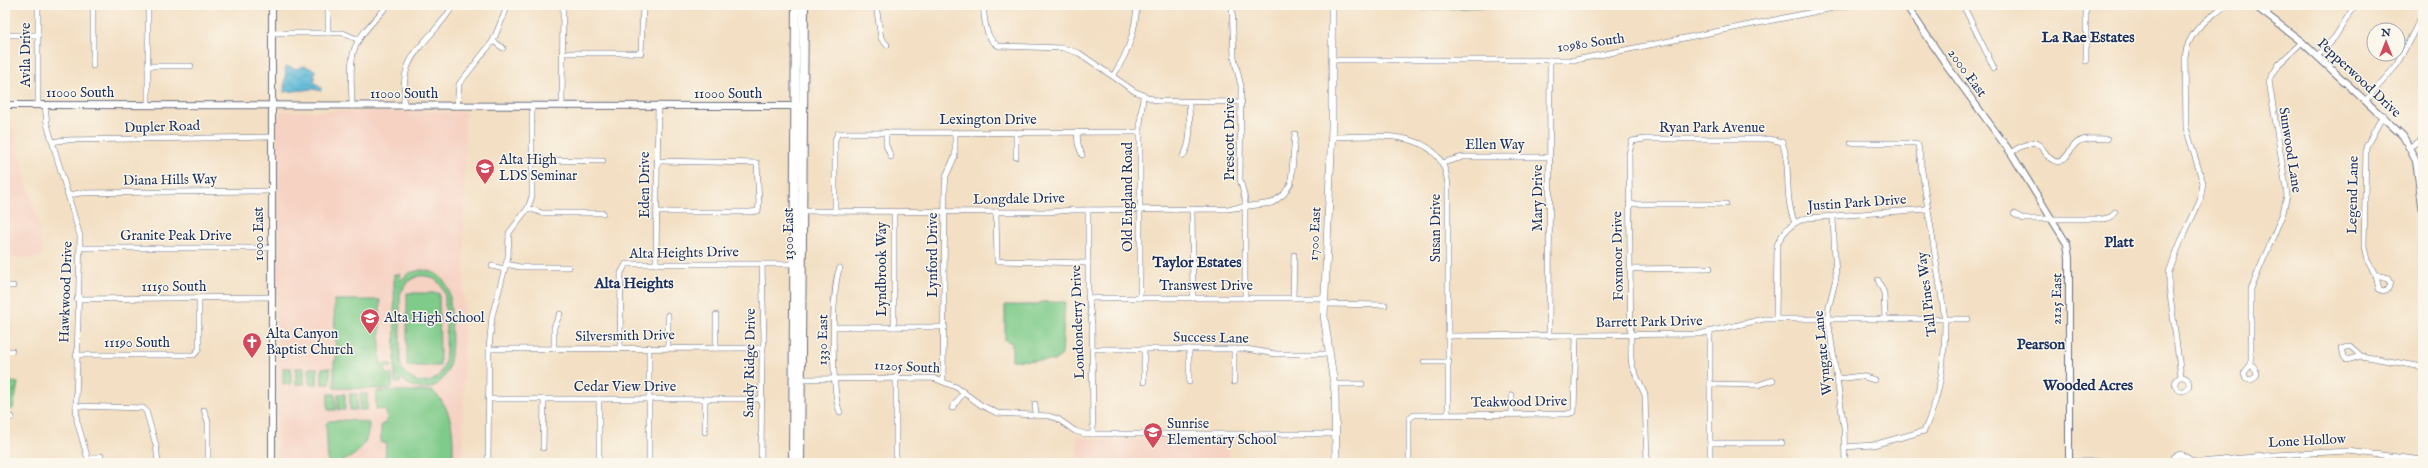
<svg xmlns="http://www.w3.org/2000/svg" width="2428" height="468" viewBox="0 0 2428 468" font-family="'IM FELL English',serif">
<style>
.built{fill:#f6d2c3}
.grass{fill:#7fcb8a;stroke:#4d7d74;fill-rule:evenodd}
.cemetery{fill:url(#cemetery-stones);stroke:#4d7d74}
.park{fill:url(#park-crowns);stroke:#4d7d74}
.water{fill:url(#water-waves);stroke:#3a749a}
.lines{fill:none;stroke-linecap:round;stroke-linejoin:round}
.minor-casing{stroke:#676d81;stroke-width:6}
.tertiary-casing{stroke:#676d81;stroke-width:8}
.secondary-casing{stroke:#676d81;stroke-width:8}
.primary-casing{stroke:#676d81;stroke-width:10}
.minor{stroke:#fff;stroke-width:5}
.tertiary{stroke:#fff;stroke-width:6}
.secondary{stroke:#fff;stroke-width:7}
.primary{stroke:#fff;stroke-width:8}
.labels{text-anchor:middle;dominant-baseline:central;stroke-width:3;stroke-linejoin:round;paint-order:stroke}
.street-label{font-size:14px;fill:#1b2f5e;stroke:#fbf7ec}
.poi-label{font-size:14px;fill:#1b2f5e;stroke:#fbf7ec;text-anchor:start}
.neighbourhood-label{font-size:15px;font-weight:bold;fill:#1b2f5e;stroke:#fbf7ec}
</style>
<defs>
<pattern id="cemetery-stones" width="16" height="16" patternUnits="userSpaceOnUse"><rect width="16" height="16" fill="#7fcb8a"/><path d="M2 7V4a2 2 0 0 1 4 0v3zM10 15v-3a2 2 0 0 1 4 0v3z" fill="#67a574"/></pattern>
<pattern id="park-crowns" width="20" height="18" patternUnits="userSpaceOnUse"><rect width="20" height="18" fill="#7fcb8a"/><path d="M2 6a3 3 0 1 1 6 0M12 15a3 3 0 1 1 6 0" fill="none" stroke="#67a574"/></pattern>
<pattern id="water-waves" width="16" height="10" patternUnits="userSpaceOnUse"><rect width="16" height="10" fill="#58b8d7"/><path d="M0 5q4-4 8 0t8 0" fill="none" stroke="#4896b2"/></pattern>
</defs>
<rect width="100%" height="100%" fill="#fbf7ec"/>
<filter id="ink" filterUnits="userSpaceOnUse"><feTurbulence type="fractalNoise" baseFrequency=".025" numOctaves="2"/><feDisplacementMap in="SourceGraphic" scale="8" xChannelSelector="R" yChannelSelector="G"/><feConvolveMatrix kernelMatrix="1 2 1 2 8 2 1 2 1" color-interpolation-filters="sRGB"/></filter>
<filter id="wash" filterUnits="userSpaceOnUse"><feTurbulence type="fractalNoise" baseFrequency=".012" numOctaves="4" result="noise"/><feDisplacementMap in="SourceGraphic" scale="16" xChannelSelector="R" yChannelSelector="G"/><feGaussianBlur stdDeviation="0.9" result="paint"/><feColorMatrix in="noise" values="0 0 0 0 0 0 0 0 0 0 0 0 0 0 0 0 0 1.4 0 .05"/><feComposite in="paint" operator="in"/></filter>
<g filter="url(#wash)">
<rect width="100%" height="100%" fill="#f3dfc3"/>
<!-- built -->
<g class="built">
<path d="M282,111l183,1 -2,351h-186v-346z"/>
<path d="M5,115l4,2 30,107 4,34h-38z"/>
<path d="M1077,435l11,4h141v24h-160v-3h7z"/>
</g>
<!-- grass -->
<g class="grass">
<path d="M421,270c16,0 28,11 29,28 0,25 11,82 -21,90 -11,2 -21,-3 -28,-10l-1,5h-5l-1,-109h6v7l9,-8zM418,276c14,-2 26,7 27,22 0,17 4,56 -2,70 -9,24 -41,15 -43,-8v-66l8,-13z"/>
<path d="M407,293h32l1,73h-33z"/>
<path d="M334,300h46v64h10l2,3 -7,1 1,6h6v14l-2,1 -56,-1v-27h2z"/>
<path d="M1042,302h23l-3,53 -8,6 -42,-1v-17l-7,-3v-35h30z"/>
<rect x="283" y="368" width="8" height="16"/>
<rect x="296" y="368" width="8" height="16"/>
<rect x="309" y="368" width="8" height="16"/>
<rect x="322" y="368" width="8" height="16"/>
<path d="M378,391h55c22,21 20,44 20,72h-68l1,-20h-5v-18l6,-3 -1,-12 -10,-1v-15z"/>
<path d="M328,394h7l1,16h-8z"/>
<rect x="338" y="394" width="7" height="16"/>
<rect x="350" y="394" width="7" height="16"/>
<rect x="360" y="394" width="7" height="16"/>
<path d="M350,420l19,3c0,24 -17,40 -41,40l-2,-39 3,-3z"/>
</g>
<!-- cemetery -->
<path class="cemetery" d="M1422,5h103l-103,5z"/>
<!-- park -->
<path class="park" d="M5,381l13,2 -5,26 -8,1z"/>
<!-- water -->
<path class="water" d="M286,66l10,3 8,-3 11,4 -1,12 7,6v3l-8,-2 -29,3z"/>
</g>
<g filter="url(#ink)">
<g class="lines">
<defs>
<g id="minor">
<path d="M148,5v100"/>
<path d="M876,5l5,33 6,7"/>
<path d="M983,5c2,15 1,33 16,41l64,2 16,5 55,38 23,10 85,1"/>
<path d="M1232,5l2,52 7,29 -1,93 5,20v99"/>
<path d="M1963,5l31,63"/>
<path d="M2086,5v56"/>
<path d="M1965,9l6,-4"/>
<path d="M2266,14l8,-9"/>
<path d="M271,33h72l16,7"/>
<path d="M328,33v-28"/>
<path d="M5,35h33"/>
<path d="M493,41l10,7"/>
<path d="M562,53h79l2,-48"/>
<path d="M2317,56l18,-19 20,-32"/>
<path d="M1332,60h243l273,-55"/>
<path d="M93,66v-61"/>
<path d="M148,66h43"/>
<path d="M1113,76c15,-23 22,-43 24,-71"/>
<path d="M2366,100l30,-34 27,-52"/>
<path d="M38,105v-100"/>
<path d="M45,105l2,19 33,112 -4,170 1,15 12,42"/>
<path d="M562,105l1,-100"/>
<path d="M352,106c0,-18 -3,-39 2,-56 6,-17 23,-32 34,-45"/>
<path d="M404,106c0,-13 -1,-28 4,-40 9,-23 34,-38 45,-61"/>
<path d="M457,106l2,-22 34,-43 15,-36"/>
<path d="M886,132v13l5,12"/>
<path d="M1077,132l1,12 4,11"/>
<path d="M1332,137c43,0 113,-12 116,50v228"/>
<path d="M53,142l10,-2 208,-3"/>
<path d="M2410,147l13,-9"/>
<path d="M2011,153l7,-5 15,-6c12,3 12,18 25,20 10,-2 12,-15 20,-20 8,-5 20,-3 29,-3"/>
<path d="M1183,156c10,-14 6,-37 6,-54"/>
<path d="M1016,157v-25"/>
<path d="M532,160l71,1"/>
<path d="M1442,163l21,-6h87"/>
<path d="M70,195l10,-2 191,-2"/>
<path d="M1629,204h97"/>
<path d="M528,208l14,5h61"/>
<path d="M1192,209l1,89"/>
<path d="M1088,210v84l4,30 1,110"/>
<path d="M801,211l248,1 23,-2 155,-1 45,-6 12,-9 7,-11 4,-49"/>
<path d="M657,212h93l8,-1 1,-7 -2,-41 -99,-2"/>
<path d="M835,212v-72l3,-7 302,-1"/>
<path d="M996,212l1,49 91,2"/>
<path d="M2014,214l10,5h79l8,-2 4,-5"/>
<path d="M1833,218l3,60 -8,32v9l16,108 1,36"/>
<path d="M81,248h190"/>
<path d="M506,264l14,3h49"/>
<path d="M656,264l2,-158"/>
<path d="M492,266l12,3"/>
<path d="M1630,269l80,-1"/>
<path d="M2376,276l13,3 2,4 -2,6 -6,2 -4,-2 -3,-13 -9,-16 -3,-14 2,-99 17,-32"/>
<path d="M1878,280l6,13 1,26"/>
<path d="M5,286h8"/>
<path d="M1088,298h236"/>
<path d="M1140,298v-174l3,-27"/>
<path d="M1293,298l1,-43"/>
<path d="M77,299l195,-2"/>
<path d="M1324,304l61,1"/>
<path d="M668,315v32"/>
<path d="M716,315v33"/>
<path d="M1776,319l1,-74c6,-14 15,-23 30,-27l121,-9"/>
<path d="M834,327h111"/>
<path d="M894,327v-115"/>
<path d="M1710,332v131"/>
<path d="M1448,336l251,-2 65,-15h204"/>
<path d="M1549,336l1,-276"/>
<path d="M620,347l1,-74 5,-9h171"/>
<path d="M489,349l273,-1"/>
<path d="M554,349v-22l6,-13"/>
<path d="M1092,349h154l30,5h53"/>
<path d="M1144,349v33"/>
<path d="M1189,349v33"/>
<path d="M1234,349v33"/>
<path d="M5,351h7"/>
<path d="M76,355h118l5,-6v-50"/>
<path d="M2361,356l-11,-10 -8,3 2,8 3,3 14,-4 62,11"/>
<path d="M1424,362h25"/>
<path d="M2251,364l6,9 -1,4 -5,3 -5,-1 -2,-6 7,-9v-75l32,-76 4,-18 -18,-114 10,-17 23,-22"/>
<path d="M2181,376l-12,-89v-15l12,-31 19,-40 3,-18 -17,-55 -1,-71c3,-26 21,-36 40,-52"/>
<circle cx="2182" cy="384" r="7"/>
<path d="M896,377v86"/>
<path d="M801,379l132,-1 23,9 25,18 16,8 52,3 9,3 17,12 10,3h251"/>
<path d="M1837,379l24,-3 14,4"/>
<path d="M943,380l2,-193 1,-11 9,-20v-24"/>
<path d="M1335,384h27"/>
<path d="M1710,384l48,1 15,-5"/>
<path d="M1512,395v19"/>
<path d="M488,399h273"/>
<path d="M1035,404l1,11"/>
<path d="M76,406l67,2 3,3 10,34 2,18"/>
<path d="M952,408l12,-16"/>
<path d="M204,410l4,12v41"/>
<path d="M840,412c-9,-17 -9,-129 0,-144"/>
<path d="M5,421l7,-4"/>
<path d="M705,432v-33"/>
<path d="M1710,443h72"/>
<path d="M1845,447l28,-2 51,-14c17,-36 21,-72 21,-112l-27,-174 -2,-2h-65"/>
<path d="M543,448l1,-49"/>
<path d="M88,460l13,-4"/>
<path d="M488,463l1,-114 3,-33 16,-59 1,-24 19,-25 4,-12v-90"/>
<path d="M599,463v-64"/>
<path d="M649,463v-116"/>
<path d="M761,463l1,-107 2,-16 -2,-76"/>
<path d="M1409,463v-44l5,-4 153,-1 7,-2 2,-76"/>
<path d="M1647,463l-2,-68 -13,-29 -1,-8 -2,-204 3,-13 13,-2h125l12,3c10,25 1,54 13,81"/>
<path d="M2070,463l-1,-2h39"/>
<path d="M2174,463v-6l6,-3 13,7"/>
<path d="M2189,463l86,-8 73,-4 75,9"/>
</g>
<g id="tertiary">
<path d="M272,5v458"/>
<path d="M1906,5l42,62 63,86 56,91 2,14v203l-10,2"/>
<path d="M2254,5l48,37 101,94 13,25 7,51"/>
<path d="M5,105l794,1"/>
</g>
<path id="secondary" d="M1332,5v123l-8,188 11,76 1,71"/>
<g id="primary">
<path d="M793,463l3,-458"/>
<path d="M800,463l4,-458"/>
</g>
</defs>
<!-- minor casing -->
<use href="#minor" class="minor-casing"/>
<!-- tertiary casing -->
<use href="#tertiary" class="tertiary-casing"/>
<!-- secondary casing -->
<use href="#secondary" class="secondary-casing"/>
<!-- primary casing -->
<use href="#primary" class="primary-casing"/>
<!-- minor -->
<use href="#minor" class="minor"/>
<!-- tertiary -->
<use href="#tertiary" class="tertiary"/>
<!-- secondary -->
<use href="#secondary" class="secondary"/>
<!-- primary -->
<use href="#primary" class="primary"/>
</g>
</g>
<!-- icons -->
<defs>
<symbol id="school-pin" viewBox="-11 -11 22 30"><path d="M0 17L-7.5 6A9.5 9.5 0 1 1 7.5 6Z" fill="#d1495b" stroke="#fbf7ec"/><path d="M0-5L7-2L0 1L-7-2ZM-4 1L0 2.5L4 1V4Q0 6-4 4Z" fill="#fff"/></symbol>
<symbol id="church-pin" viewBox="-11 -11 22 30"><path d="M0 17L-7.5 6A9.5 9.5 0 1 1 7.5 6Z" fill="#d1495b" stroke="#fbf7ec"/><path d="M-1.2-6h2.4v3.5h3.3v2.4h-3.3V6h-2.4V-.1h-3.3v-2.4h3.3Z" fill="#fff"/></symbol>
</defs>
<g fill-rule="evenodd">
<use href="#school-pin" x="474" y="157" width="22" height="30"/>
<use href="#school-pin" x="359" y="307" width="22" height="30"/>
<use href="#church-pin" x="241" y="331" width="22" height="30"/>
<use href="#school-pin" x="1142" y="421" width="22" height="30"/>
</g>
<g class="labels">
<!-- street labels -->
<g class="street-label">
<text transform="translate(1591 43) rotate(-8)">10980 South</text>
<text transform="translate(26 55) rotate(-90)">Avila Drive</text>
<text transform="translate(1967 73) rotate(54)">2000 East</text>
<text transform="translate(2359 78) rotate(43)">Pepperwood Drive</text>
<text x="80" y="93">11000 South</text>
<text x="404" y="94">11000 South</text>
<text x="728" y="94">11000 South</text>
<text x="988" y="120">Lexington Drive</text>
<text transform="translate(162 127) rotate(-2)">Dupler Road</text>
<text x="1712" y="128">Ryan Park Avenue</text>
<text transform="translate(1230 139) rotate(-90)">Prescott Drive</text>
<text x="1495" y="145">Ellen Way</text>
<text transform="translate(2290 150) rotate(81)">Sunwood Lane</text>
<text transform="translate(170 180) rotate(-1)">Diana Hills Way</text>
<text transform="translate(645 185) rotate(-90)">Eden Drive</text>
<text transform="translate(2353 195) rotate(-89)">Legend Lane</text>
<text transform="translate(1128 197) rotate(-90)">Old England Road</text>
<text transform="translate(1538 198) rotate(-90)">Mary Drive</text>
<text transform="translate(1019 199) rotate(-1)">Longdale Drive</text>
<text transform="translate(1857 203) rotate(-4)">Justin Park Drive</text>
<text transform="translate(1436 228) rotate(-90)">Susan Drive</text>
<text transform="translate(259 234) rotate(-90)">1000 East</text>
<text transform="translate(789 234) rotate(-90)">1300 East</text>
<text transform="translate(1315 234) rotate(-87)">1700 East</text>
<text x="176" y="236">Granite Peak Drive</text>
<text transform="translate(684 253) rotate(-1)">Alta Heights Drive</text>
<text transform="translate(933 255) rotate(-90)">Lynford Drive</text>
<text transform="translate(1618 256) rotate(-91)">Foxmoor Drive</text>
<text transform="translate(882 269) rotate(-90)">Lyndbrook Way</text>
<text x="1206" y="286">Transwest Drive</text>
<text x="174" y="287">11150 South</text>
<text transform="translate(66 292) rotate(-88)">Hawkwood Drive</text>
<text transform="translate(1927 294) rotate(-97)">Tall Pines Way</text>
<text transform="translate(2057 299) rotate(-89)">2125 East</text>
<text transform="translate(1078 322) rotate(-92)">Londonderry Drive</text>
<text transform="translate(1649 322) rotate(-1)">Barrett Park Drive</text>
<text transform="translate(625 336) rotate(-1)">Silversmith Drive</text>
<text transform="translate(1211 338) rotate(1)">Success Lane</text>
<text transform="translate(823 340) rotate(-89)">1330 East</text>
<text x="137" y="343">11190 South</text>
<text transform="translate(1823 353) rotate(-96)">Wyngate Lane</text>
<text transform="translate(750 363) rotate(-89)">Sandy Ridge Drive</text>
<text transform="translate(907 367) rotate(3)">11205 South</text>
<text x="625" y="387">Cedar View Drive</text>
<text transform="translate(1519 402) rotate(-1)">Teakwood Drive</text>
<text transform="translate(2307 441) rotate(-3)">Lone Hollow</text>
</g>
<!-- poi labels -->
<g class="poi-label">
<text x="499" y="160">Alta High<tspan x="499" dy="16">LDS Seminar</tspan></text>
<text x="384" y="318">Alta High School</text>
<text x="266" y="334">Alta Canyon<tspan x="266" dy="16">Baptist Church</tspan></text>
<text x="1167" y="424">Sunrise<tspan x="1167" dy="16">Elementary School</tspan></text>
</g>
<!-- neighbourhood labels -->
<g class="neighbourhood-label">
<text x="2088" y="37">La Rae Estates</text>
<text x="2119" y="242">Platt</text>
<text x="1197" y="262">Taylor Estates</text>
<text x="634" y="283">Alta Heights</text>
<text x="2041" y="344">Pearson</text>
<text x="2088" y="385">Wooded Acres</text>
</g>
</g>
<!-- margin -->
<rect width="2428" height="468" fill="none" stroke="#fbf7ec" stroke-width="20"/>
<!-- north arrow -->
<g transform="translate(2386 42)"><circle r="19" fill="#fbf7ec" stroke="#a1a7b3"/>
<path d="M0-3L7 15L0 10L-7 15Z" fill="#d1495b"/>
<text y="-6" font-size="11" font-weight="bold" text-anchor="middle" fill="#1b2f5e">N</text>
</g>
</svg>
